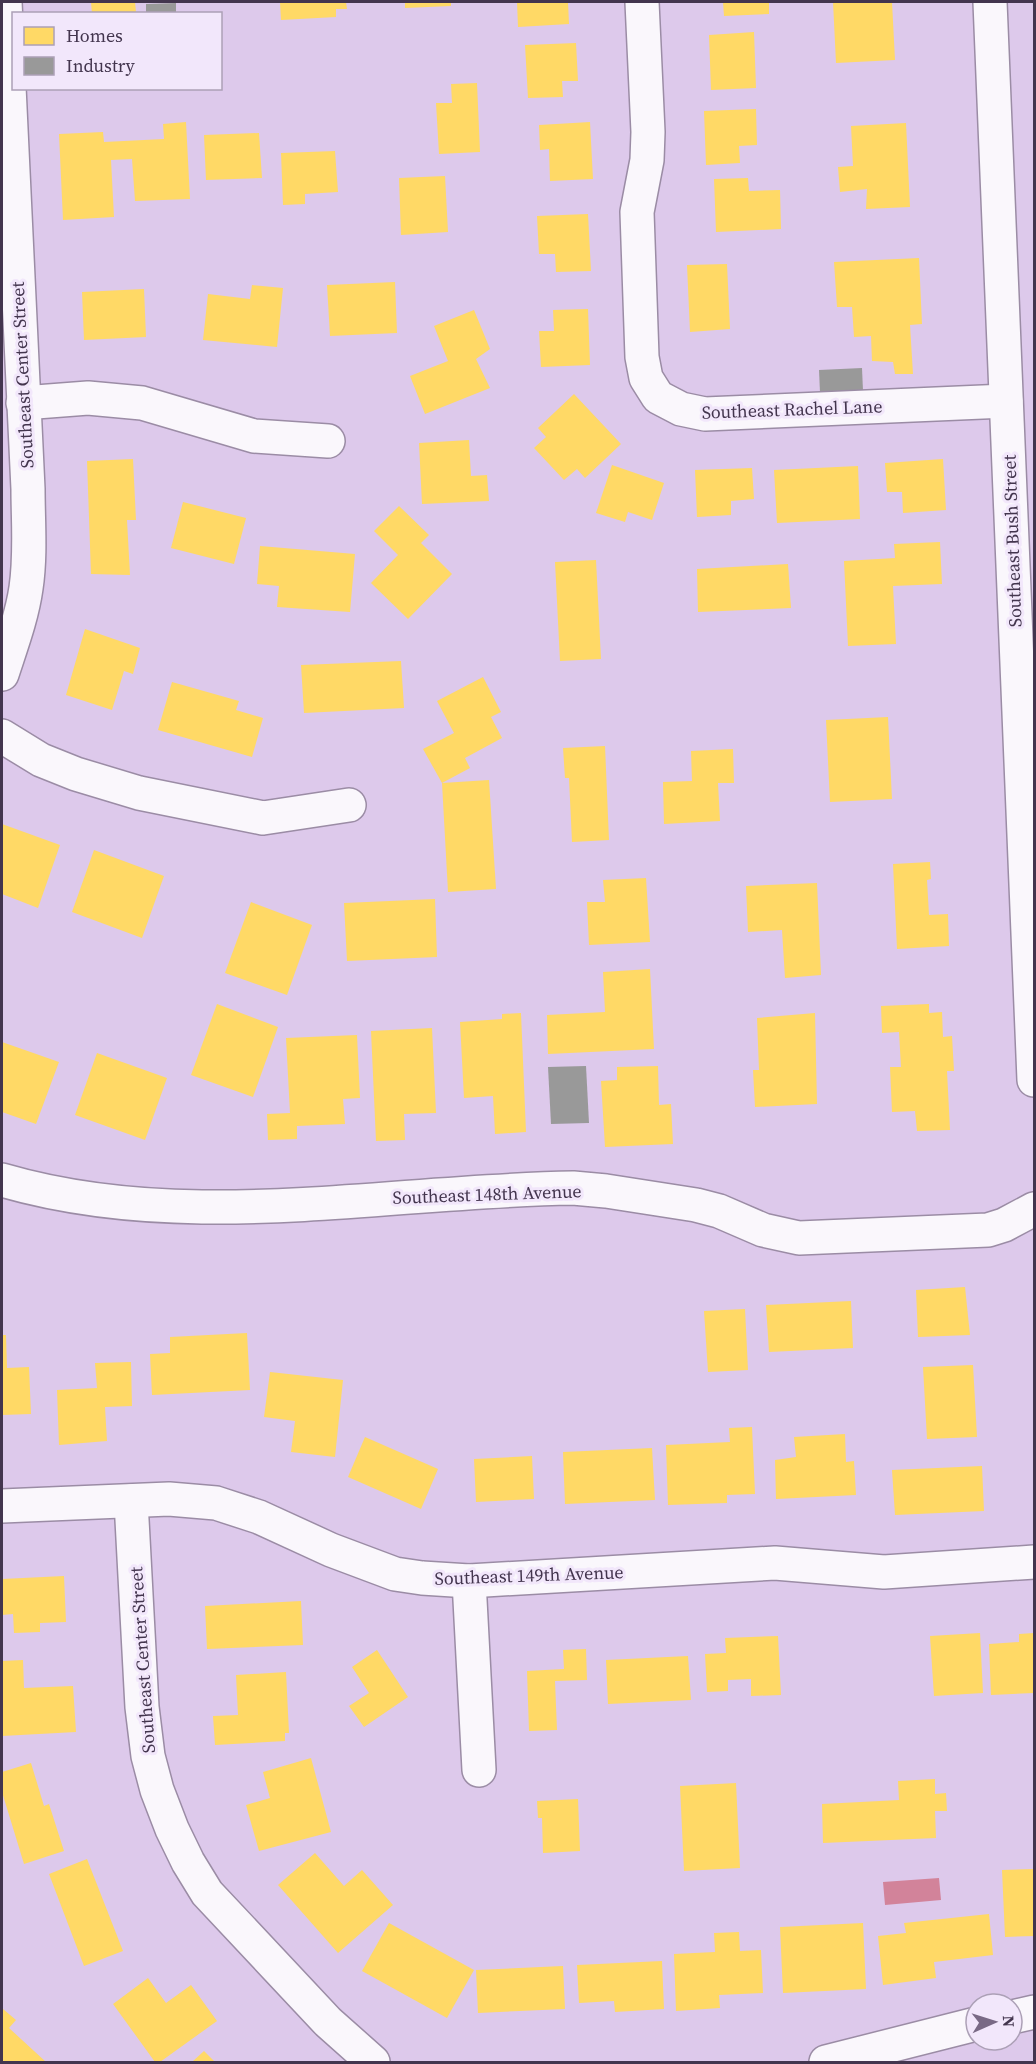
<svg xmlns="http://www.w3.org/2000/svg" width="1036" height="2064" viewBox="0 0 1036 2064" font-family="'Source Serif 4',serif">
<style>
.water{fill:#d2839a}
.homes{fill:#ffd966}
.industry{fill:#999}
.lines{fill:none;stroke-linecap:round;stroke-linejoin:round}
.minor-casing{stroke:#9b8ca5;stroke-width:36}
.minor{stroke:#faf7fc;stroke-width:33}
.labels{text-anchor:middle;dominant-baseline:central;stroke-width:6;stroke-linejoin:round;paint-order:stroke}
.street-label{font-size:18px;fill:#43354e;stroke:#f2e7fb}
</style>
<rect width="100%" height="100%" fill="#ddc9eb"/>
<!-- water -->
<path class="water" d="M939,1878l2,22 -56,5 -2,-23z"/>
<!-- homes -->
<g class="homes">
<path d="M91,2h44l1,10 -44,2z"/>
<path d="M280,2h66l1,7h-11v8l-55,3z"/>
<path d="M405,2h46v4l-46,2z"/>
<path d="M517,2h51l1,22 -51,3z"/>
<path d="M723,2h46v12l-45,2z"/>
<path d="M833,2h59l3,58 -59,3z"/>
<path d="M754,32l2,56 -45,2 -2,-55z"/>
<path d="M576,43l2,38h-16l1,16 -35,1 -3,-53z"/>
<path d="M477,83l3,69 -41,2 -3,-51h16l-1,-19z"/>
<path d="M756,109l1,36 -18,1 1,17 -34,2 -2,-54z"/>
<path d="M186,122l4,77 -55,2 -3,-42 -21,1 3,57 -51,3 -4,-86 44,-2 1,10 60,-3 -1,-15z"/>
<path d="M590,122l3,57 -43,2 -1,-32 -9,1 -1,-25z"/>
<path d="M906,123l4,84 -44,2 1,-20 -27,3 -2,-25 15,-1 -2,-40z"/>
<path d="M259,133l3,45 -56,2 -2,-45z"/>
<path d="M335,151l3,41 -33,2v10l-22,1 -2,-52z"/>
<path d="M445,176l3,56 -47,3 -2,-57z"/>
<path d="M748,178l1,13 31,-1 1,39 -65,3 -2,-53z"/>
<path d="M588,214l3,57 -35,1 -1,-18h-16l-2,-38z"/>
<path d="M919,258l3,66 -12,1 3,49h-18l-2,-12 -21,-1 -1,-25 -17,1 -2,-30h-15l-3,-45z"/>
<path d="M727,264l3,65 -40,3 -3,-67z"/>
<path d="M395,282l2,51 -67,3 -3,-51z"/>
<path d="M252,285l31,3 -6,59 -74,-7 5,-46 42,5z"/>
<path d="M144,289l2,48 -62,3 -2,-48z"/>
<path d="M588,309l2,56 -49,2 -2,-36h15l-1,-21z"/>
<path d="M474,310l16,39 -14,10 14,29 -65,26 -15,-38 38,-15 -14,-35z"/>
<path d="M574,394l47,50 -36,34 -8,-9 -13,11 -30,-32 12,-11 -8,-9z"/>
<path d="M469,440l2,36 16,-1 2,26 -67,3 -3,-61z"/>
<path d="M133,459l3,61h-9l3,55 -39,-1 -4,-113z"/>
<path d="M943,459l3,51 -43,3 -1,-21h-15l-2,-29z"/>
<path d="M612,465l52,18 -12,37 -24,-8 -3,10 -29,-9z"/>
<path d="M858,466l2,53 -83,4 -3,-53z"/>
<path d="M752,468l2,31 -23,2v14l-34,2 -2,-47z"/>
<path d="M183,502l63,16 -12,46 -63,-16z"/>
<path d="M399,506l30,29 -8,8 31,31 -44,45 -37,-36 27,-28 -24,-24z"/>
<path d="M940,542l2,42 -49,2 3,58 -48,2 -4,-85 51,-3 -1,-14z"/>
<path d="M260,546l95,8 -5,58 -73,-5 2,-21 -22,-2z"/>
<path d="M596,560l5,99 -41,2 -5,-99z"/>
<path d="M788,564l3,44 -93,4 -1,-43z"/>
<path d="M85,629l55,19 -7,26 -9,-3 -12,39 -46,-15z"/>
<path d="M401,661l3,47 -100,5 -3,-48z"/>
<path d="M483,677l18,35 -10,5 11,21 -37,20 5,10 -28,15 -19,-34 31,-16 -17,-32z"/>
<path d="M172,682l67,19 -3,9 27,8 -11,39 -94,-27z"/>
<path d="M888,717l4,82 -62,3 -4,-82z"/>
<path d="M605,746l4,94 -37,2 -3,-64h-4l-2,-30z"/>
<path d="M733,749l1,34h-16l2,38 -56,3 -1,-42 29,-1 -1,-30z"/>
<path d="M489,780l7,109 -48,3 -6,-109z"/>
<path d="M2,824l58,21 -22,63 -36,-14z"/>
<path d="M94,850l70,26 -22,62 -70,-26z"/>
<path d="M930,862l1,17 -4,1 2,35 19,-1 1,32 -52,3 -4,-85z"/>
<path d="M646,878l4,64 -61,3 -2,-43h18l-2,-22z"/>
<path d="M817,883l4,92 -36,3 -3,-48 -34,2 -2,-46z"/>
<path d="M435,899l2,58 -90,4 -3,-58z"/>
<path d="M251,902l61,23 -25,70 -62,-22z"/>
<path d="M650,969l4,80 -106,5 -1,-39 58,-3 -2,-40z"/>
<path d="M217,1004l61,23 -25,70 -62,-22z"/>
<path d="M929,1004v9l13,-1 1,25 9,-1 2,35h-7l3,59 -33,1 -2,-20 -23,1 -2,-45h11l-2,-35 -17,1 -1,-27z"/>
<path d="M521,1013l5,119 -31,2 -2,-38 -29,2 -4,-76 42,-3v-5z"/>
<path d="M815,1013l2,91 -62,3 -2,-37h6l-2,-52z"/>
<path d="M432,1028l4,85 -32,1 1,26 -29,1 -5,-110z"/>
<path d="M357,1035l3,63 -17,1 2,25 -48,2v13l-29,1 -1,-26 23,-1 -4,-75z"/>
<path d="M2,1042l57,20 -23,62 -34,-12z"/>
<path d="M97,1053l70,25 -22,62 -70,-25z"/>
<path d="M658,1066l1,39 12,-1 2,40 -68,3 -4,-66 16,-1v-13z"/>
<path d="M965,1287l5,48 -52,2 -2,-47z"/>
<path d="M851,1301l2,47 -84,4 -3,-47z"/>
<path d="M745,1309l3,61 -40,2 -4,-61z"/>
<path d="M247,1333l3,57 -98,5 -2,-41 20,-1v-16z"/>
<path d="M2,1335h4l1,33 22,-1 2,47 -29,1z"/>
<path d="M131,1362l1,44 -27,1 2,34 -48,4 -2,-55 40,-2 -2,-25z"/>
<path d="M973,1365l4,72 -50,2 -4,-72z"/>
<path d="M270,1372l73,8 -8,77 -44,-5 4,-31 -31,-4z"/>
<path d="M752,1427l3,67 -28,1v8l-59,2 -2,-60 64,-3 -1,-14z"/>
<path d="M845,1434l1,28 8,-1 2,34 -80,4 -1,-39 21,-3 -2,-20z"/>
<path d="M365,1437l73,32 -17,40 -73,-32z"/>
<path d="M652,1448l3,52 -90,4 -2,-52z"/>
<path d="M532,1456l2,43 -58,3 -2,-43z"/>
<path d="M982,1466l2,45 -89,4 -3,-45z"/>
<path d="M64,1576l2,46 -26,1v9l-26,1 -1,-19 -11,1v-36z"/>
<path d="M301,1601l2,44 -96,4 -2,-43z"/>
<path d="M980,1633l3,60 -49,3 -4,-60z"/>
<path d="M1034,1633v60l-43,2 -2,-51 30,-2v-8z"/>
<path d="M778,1636l3,59 -30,1v-17l-23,1v11l-21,1 -2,-38 21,-1 -1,-15z"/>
<path d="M586,1649l1,31 -32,1 2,49 -28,1 -2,-60 37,-2 -1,-19z"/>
<path d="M377,1650l31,47 -44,30 -15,-21 20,-13 -17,-26z"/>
<path d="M688,1656l3,44 -83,4 -2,-44z"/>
<path d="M23,1660l1,28 49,-2 3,46 -74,4v-75z"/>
<path d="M286,1672l3,61h-4v8l-70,4 -2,-29 25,-1 -2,-40z"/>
<path d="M311,1758l20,74 -72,19 -13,-46 24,-7 -7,-26z"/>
<path d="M31,1763l13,43 5,-2 15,47 -40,13 -22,-72v-20z"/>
<path d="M935,1779v15l11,-1 1,18h-12l1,27 -113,5 -1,-39 77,-4 -1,-19z"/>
<path d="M736,1783l4,85 -56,3 -4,-85z"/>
<path d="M578,1799l2,52 -37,2 -1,-35h-4l-1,-17z"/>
<path d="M315,1853l29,33 18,-16 31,35 -55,48 -60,-68z"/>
<path d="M87,1859l36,92 -39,15 -35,-92z"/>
<path d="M1034,1869v67l-29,1 -3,-67z"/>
<path d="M989,1914l4,41 -59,7 2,16 -53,7 -5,-49 28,-3 -2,-10z"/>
<path d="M389,1923l85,47 -27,48 -85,-47z"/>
<path d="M863,1923l3,66 -83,4 -3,-66z"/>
<path d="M739,1932l1,19 21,-1 2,43 -44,2 1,13 -44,3 -2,-57 41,-2 -1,-19z"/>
<path d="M662,1961l2,48 -49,3 -1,-11 -35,2 -2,-38z"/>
<path d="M563,1966l2,43 -87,4 -2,-43z"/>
<path d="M148,1978l18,25 25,-18 26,36 -57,41h-5l-42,-58z"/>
<path d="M3,2009l13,11 -7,8 37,34h-44v-52z"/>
<path d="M204,2051l11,11h-23z"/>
</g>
<!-- industry -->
<g class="industry">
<path d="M176,3v11h-30v-10z"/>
<path d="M862,368l1,23 -43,2 -1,-23z"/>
<path d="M586,1066l3,57 -38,1 -3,-57z"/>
</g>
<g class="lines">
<defs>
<g id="minor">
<path d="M642,2l6,130 -1,28 -10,52 5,145 4,21 12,19 23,12 24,5 301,-13"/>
<path d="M990,2l44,1078"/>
<path d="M23,403l65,-5 54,5 112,33 74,5"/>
<path d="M2,674c9,-28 20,-57 24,-86 5,-33 2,-67 2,-99l-23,-487"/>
<path d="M2,736l39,24 35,14 63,19 124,25 86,-13"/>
<path d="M2,1180c185,54 381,11 571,8l33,3 90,14 23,6 44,19 36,8 189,-8 16,-5 30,-16"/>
<path d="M131,1501l11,206 6,49 9,34 15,39 16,33 19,31 121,129 45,40"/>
<path d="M2,1506l167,-7 47,4 43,14 72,33 64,24 27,4 47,3 306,-18 109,9 150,-10"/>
<path d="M469,1581l10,189"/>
<path d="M1012,2017l22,-5"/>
<path d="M826,2062l150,-38"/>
</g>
</defs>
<!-- minor casing -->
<use href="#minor" class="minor-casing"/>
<!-- minor -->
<use href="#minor" class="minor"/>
</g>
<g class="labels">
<!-- street labels -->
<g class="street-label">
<text transform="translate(22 375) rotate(-93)">Southeast Center Street</text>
<text transform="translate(792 409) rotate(-2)">Southeast Rachel Lane</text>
<text transform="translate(1012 541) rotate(-92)">Southeast Bush Street</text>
<text transform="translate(487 1194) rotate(-2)">Southeast 148th Avenue</text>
<text transform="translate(529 1575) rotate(-2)">Southeast 149th Avenue</text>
<text transform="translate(142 1660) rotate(-94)">Southeast Center Street</text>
</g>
</g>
<!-- border -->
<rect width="1036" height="2064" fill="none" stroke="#43354e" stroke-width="6"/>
<!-- legend -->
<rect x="12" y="12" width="210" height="78" fill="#f2e7fb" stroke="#aca0b6" stroke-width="1.5"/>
<rect x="24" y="27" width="30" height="18" fill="#ffd966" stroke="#aca0b6" stroke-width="1.5"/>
<text x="66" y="42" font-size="18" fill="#43354e">Homes</text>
<rect x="24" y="57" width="30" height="18" fill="#999999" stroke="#aca0b6" stroke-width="1.5"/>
<text x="66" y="72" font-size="18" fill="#43354e">Industry</text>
<!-- north arrow -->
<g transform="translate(994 2022) rotate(87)"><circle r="28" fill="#f2e7fb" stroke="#aca0b6" stroke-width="1.5"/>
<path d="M0-4.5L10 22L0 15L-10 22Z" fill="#796985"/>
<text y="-9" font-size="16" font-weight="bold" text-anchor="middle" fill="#43354e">N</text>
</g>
</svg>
